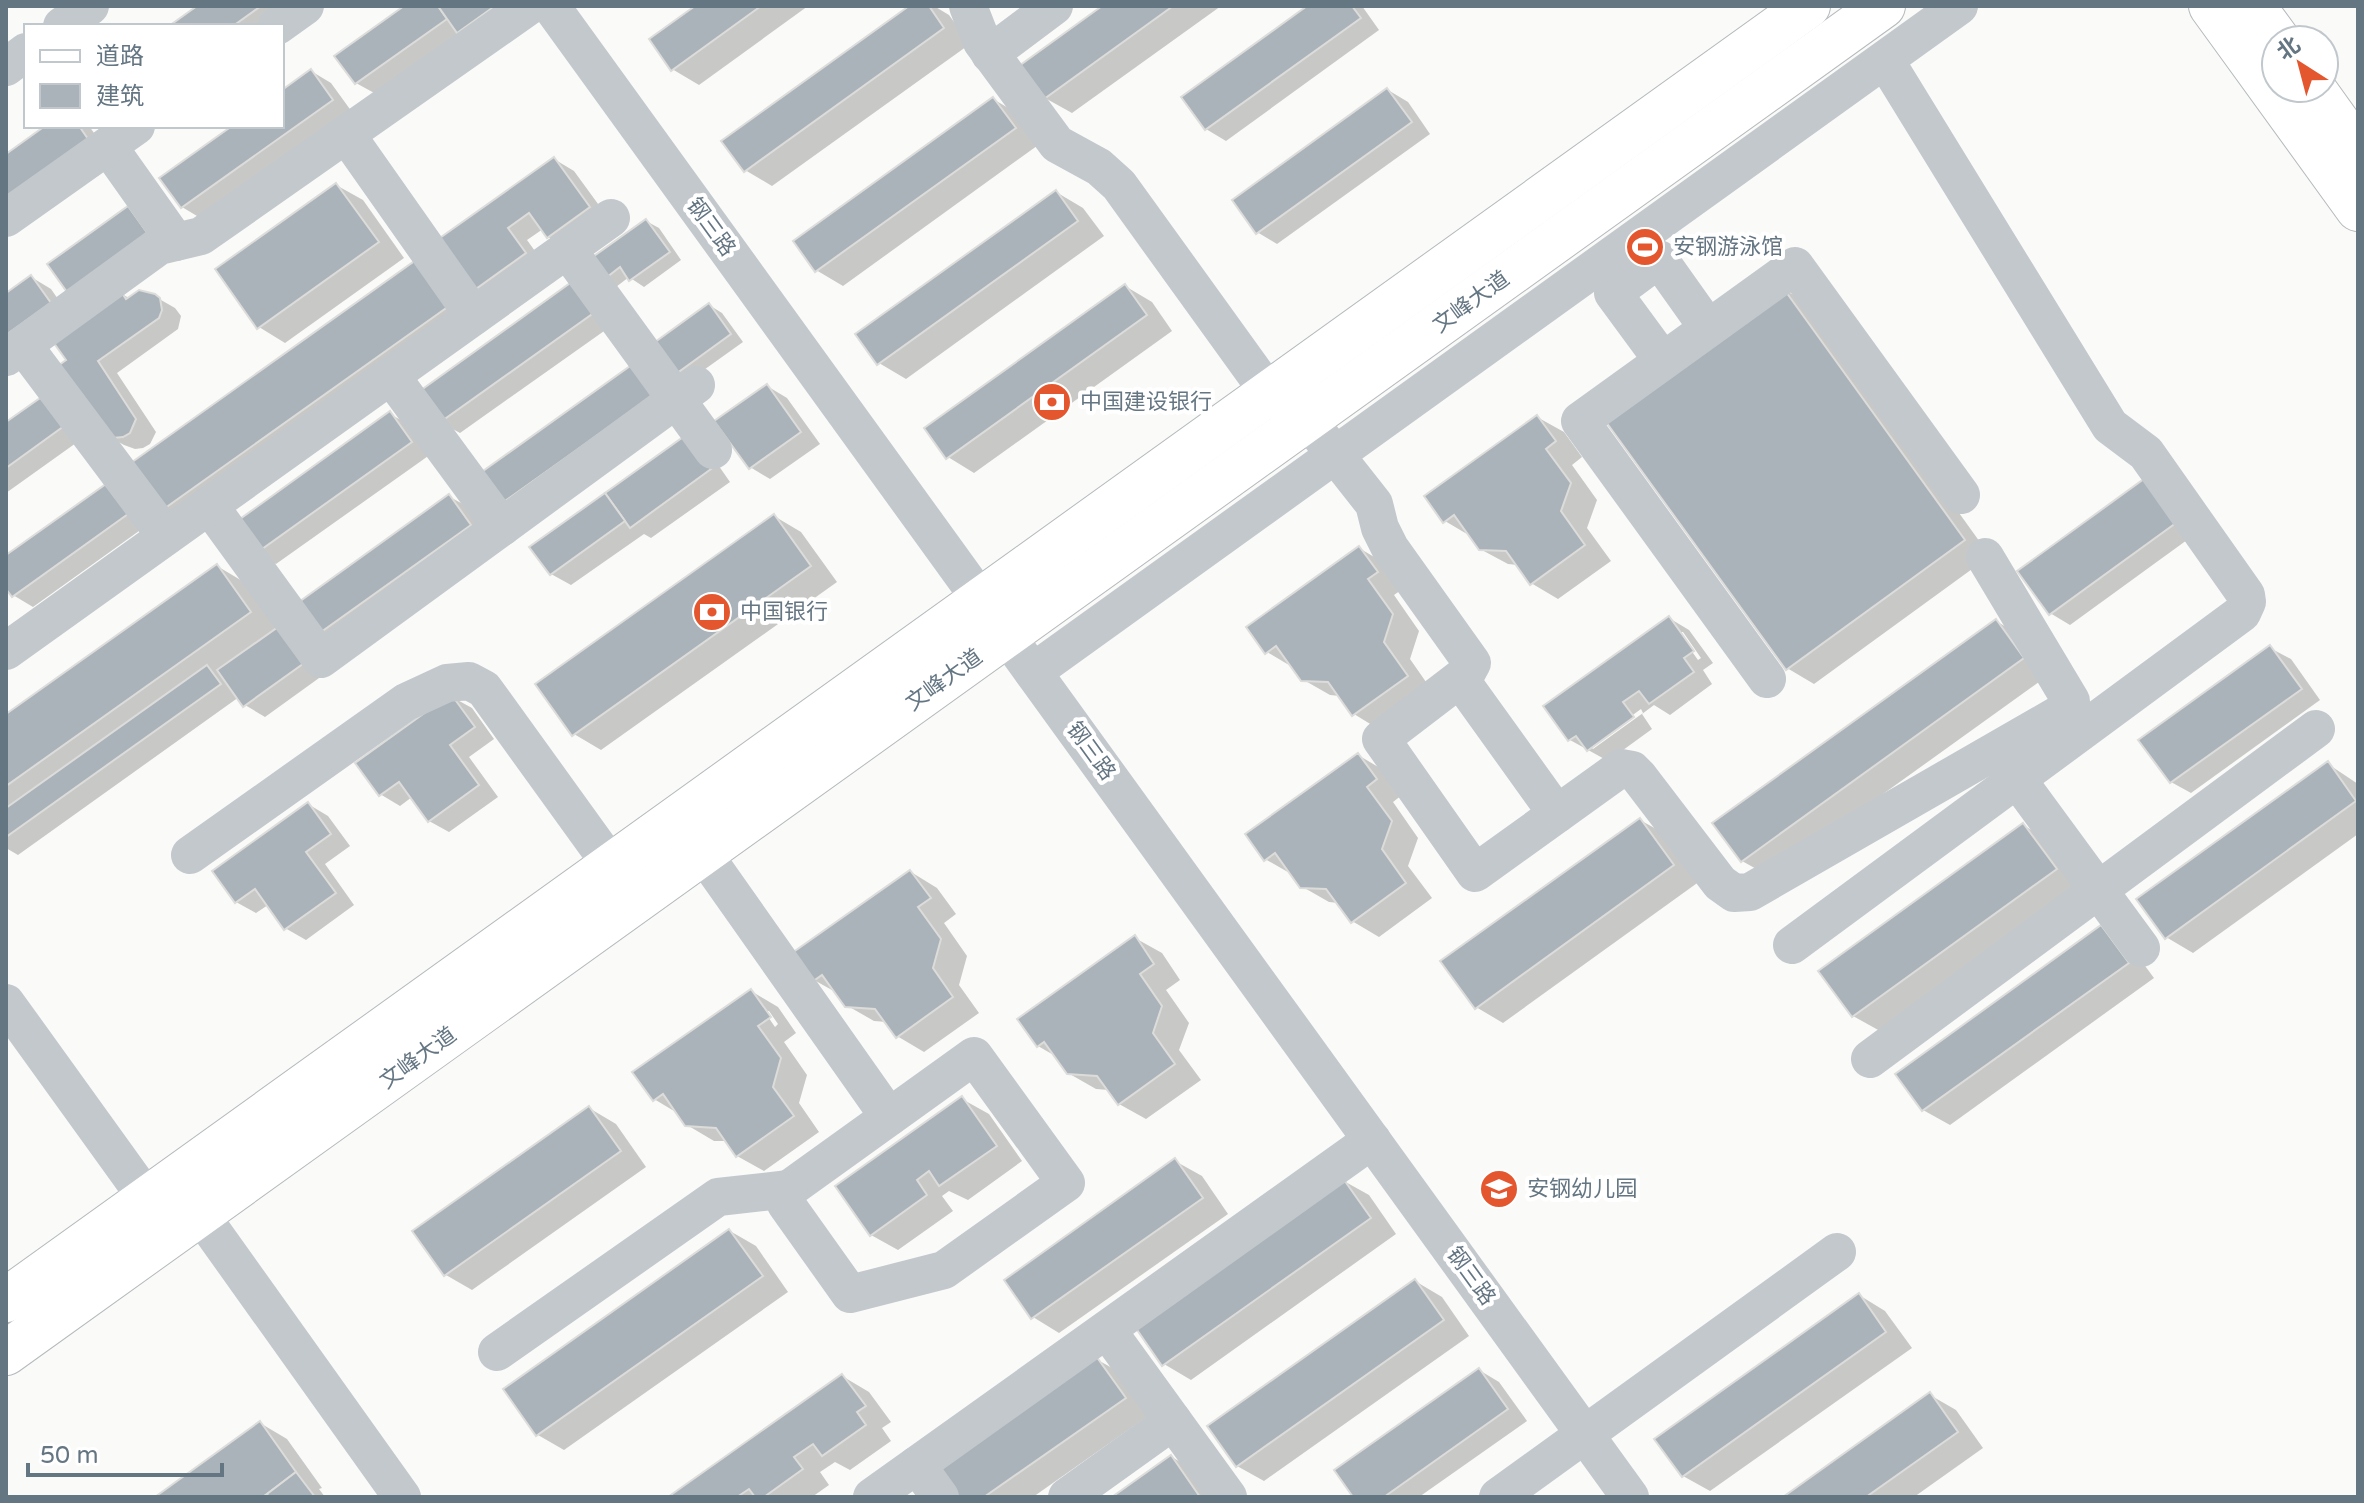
<svg xmlns="http://www.w3.org/2000/svg" width="2364" height="1503" viewBox="0 0 2364 1503" font-family="'Varela Round','Noto Sans SC',sans-serif">
<style>
.shadow{fill:#0003;fill-rule:evenodd}
.building{fill:#aab3b9;stroke:#dcdcda;stroke-width:2}
.lines{fill:none;stroke-linecap:round;stroke-linejoin:round}
.major-casing{stroke:#b5babe;stroke-width:46}
.minor{stroke:#c3c8cc;stroke-width:38}
.major{stroke:#fff;stroke-width:44}
.labels{text-anchor:middle;dominant-baseline:central;stroke-width:8;stroke-linejoin:round;paint-order:stroke}
.street-label{font-size:22px;fill:#657683;stroke:#fff}
.poi-label{font-size:22px;fill:#657683;stroke:#fff;text-anchor:start}
</style>
<rect width="100%" height="100%" fill="#fafaf8"/>
<!-- shadow -->
<g class="shadow">
<path d="M201,6h74l-7,20h-95z"/>
<path d="M408,6h89l-121,88 -20,-11z"/>
<path d="M699,6h109l-109,79 -27,-16z"/>
<path d="M913,6h21l15,9 21,29 -198,142 -27,-16z"/>
<path d="M1106,6h115l-149,107 -27,-15z"/>
<path d="M1311,6h51l17,24 -153,111 -20,-12z"/>
<path d="M311,71l20,12 21,29 -150,107 -20,-12 53,-81h47v-34z"/>
<path d="M1388,90l20,12 22,32 -153,110 -20,-12z"/>
<path d="M993,99l27,16 21,28 -198,143 -27,-16z"/>
<path d="M48,126h41l18,25 -101,5z"/>
<path d="M554,159l20,12 35,48 -41,29 -20,-11 -5,-8 -16,11 18,25 -50,36 -20,-11 -35,-49z"/>
<path d="M336,185l27,15 41,58 -119,85 -26,-16z"/>
<path d="M1056,192l27,16 21,28 -198,143 -27,-16z"/>
<path d="M646,221l13,7 22,32 -37,27 -15,-10 -13,10 -13,-8z"/>
<path d="M416,262l58,60 -285,203 -27,-15z"/>
<path d="M31,277l20,12 18,26 -63,-20z"/>
<path d="M573,283l41,41 -154,109 -20,-11z"/>
<path d="M1125,286l27,16 20,29 -198,142 -26,-16z"/>
<path d="M1781,288l27,15 182,253 -176,128 -27,-16z"/>
<path d="M120,293l9,5 25,-2 21,12 6,8 -3,13 -61,44 39,59 -6,12 -7,4 -8,1 -11,-4 -21,-12 -34,-72z"/>
<path d="M709,305l13,8 21,29 -56,40 -13,-8z"/>
<path d="M767,386l20,12 33,46 -50,35 -20,-12z"/>
<path d="M63,410l20,28 -77,55v-69z"/>
<path d="M390,414l20,11 21,29 -155,110 -20,-11z"/>
<path d="M1537,417l27,15 18,25 -10,8 25,35 -10,28 24,33 -53,38 -27,-16 -13,-18 -10,-1 -28,-15 -8,-12 -27,-16z"/>
<path d="M707,449l23,33 -79,56 -7,-4 -73,51 -20,-11z"/>
<path d="M106,486l40,40 -113,81 -20,-12 -7,-9v-29z"/>
<path d="M2168,490l30,42 -128,93 -20,-12z"/>
<path d="M450,497l20,11 20,29 -155,110 -20,-11z"/>
<path d="M774,516l27,16 36,50 -236,168 -27,-16z"/>
<path d="M1359,548l27,16 18,24 -10,7 25,36 -9,28 23,33 -53,38 -26,-16 -14,-18 -10,-1 -28,-16 -8,-11 -27,-16z"/>
<path d="M217,566l27,16 82,91 -61,44 -20,-12 -6,-8 -221,158 -12,-7v-131z"/>
<path d="M1669,618l20,12 24,33 -10,7 9,14 -42,31 -16,-10 -12,9 10,15 -44,32 -38,-21zM1678,632h5l18,26 -3,2zM1641,709l2,4 -50,36 -3,-3z"/>
<path d="M1996,621l27,16 27,37 -281,202 -27,-15z"/>
<path d="M2270,648l21,11 29,41 -129,93 -20,-11z"/>
<path d="M452,697l20,11 22,31 -25,18 29,40 -49,35 -20,-11 -17,-24 -12,9 -20,-12z"/>
<path d="M1358,755l27,16 17,24 -9,7 25,36 -10,28 24,32 -53,39 -27,-16 -13,-18 -10,-1 -28,-16 -8,-11 -28,-16z"/>
<path d="M2328,764l30,20v50l-165,119 -27,-16z"/>
<path d="M308,804l20,12 22,30 -25,18 29,41 -48,35 -21,-12 -17,-23 -12,8 -20,-11z"/>
<path d="M1640,820l27,15 33,46 -197,142 -27,-16z"/>
<path d="M2023,825l27,16 32,44 -202,146 -27,-15z"/>
<path d="M911,872l26,16 19,26 -12,9 23,33 -8,29 20,28 -55,39 -27,-16 -10,-14 -13,-1 -28,-16 -7,-11 -25,-14z"/>
<path d="M1135,938l27,15 18,27 -14,10 23,33 -10,27 22,30 -55,39 -27,-15 -10,-14 -13,-1 -28,-16 -11,-16 -19,-11z"/>
<path d="M2128,943l26,35 -204,147 -27,-15z"/>
<path d="M751,991l27,16 18,26 -12,9 23,33 -8,28 20,29 -55,39 -27,-15 -10,-15h-13l-27,-16 -8,-11 -25,-15zM764,1011h5l9,13 -3,3z"/>
<path d="M962,1099l27,15 33,47 -54,39 -19,-9 -7,5 11,15 -55,39 -27,-15z"/>
<path d="M589,1108l27,16 30,43 -174,123 -26,-15z"/>
<path d="M1175,1161l27,15 26,38 -169,119 -26,-16z"/>
<path d="M1342,1180l27,15 27,39 -205,146 -27,-16z"/>
<path d="M730,1231l26,15 32,46 -224,158 -26,-15z"/>
<path d="M1415,1281l27,16 27,39 -205,145 -27,-15z"/>
<path d="M1859,1295l26,16 27,37 -202,143 -27,-15z"/>
<path d="M1096,1359l27,15 28,40 -118,83h-75z"/>
<path d="M1479,1370l20,12 28,39 -108,76h-63z"/>
<path d="M842,1376l27,16 22,30 -9,6 9,13 -41,29 -15,-8 -15,10 9,13 -17,12h-141z"/>
<path d="M1930,1395l26,15 27,38 -69,49h-128z"/>
<path d="M260,1423l27,16 35,49 -3,1 6,8h-166z"/>
<path d="M1172,1457l26,16 17,24h-99z"/>
</g>
<!-- building -->
<g class="building">
<path d="M197,6h64l-28,20h-64z"/>
<path d="M404,6h34l9,13 -92,65 -21,-28z"/>
<path d="M438,6h53l1,2 -35,25z"/>
<path d="M695,6h66l-90,65 -22,-32z"/>
<path d="M909,6h20l15,22 -200,144 -23,-31z"/>
<path d="M1102,6h71l-129,93 -25,-33z"/>
<path d="M1307,6h45l9,12 -156,112 -24,-33z"/>
<path d="M311,69l22,31 -152,108 -22,-30 73,-52h50v-36z"/>
<path d="M1387,88l25,34 -156,112 -24,-34z"/>
<path d="M993,97l23,31 -201,144 -22,-31z"/>
<path d="M45,126h34l9,13 -82,59v-44z"/>
<path d="M554,157l36,50 -43,31 -18,-25 -21,15 18,25 -53,38 -36,-51z"/>
<path d="M336,183l43,59 -122,87 -42,-60z"/>
<path d="M1056,190l22,31 -201,144 -22,-31z"/>
<path d="M128,206l20,28 -81,58 -20,-28z"/>
<path d="M646,219l24,33 -41,29 -9,-14 -18,14 -15,-20z"/>
<path d="M416,260l33,46 -288,205 -33,-46z"/>
<path d="M31,275l20,28 -45,32v-42z"/>
<path d="M573,281l22,31 -156,111 -22,-30z"/>
<path d="M1125,284l22,31 -201,144 -22,-31z"/>
<path d="M1781,285l184,255 -179,130 -185,-255z"/>
<path d="M120,290l6,9 13,-9 16,4 5,4 2,12 -3,8 -61,43 38,58 -6,14 -7,4 -10,1 -58,-70 11,-8 -15,-21z"/>
<path d="M709,303l22,31 -58,42 -22,-31z"/>
<path d="M633,364l21,31 -156,111 -22,-30z"/>
<path d="M767,384l34,48 -52,37 -35,-48z"/>
<path d="M43,396l21,30 -58,42v-46z"/>
<path d="M390,411l22,31 -157,112 -22,-30z"/>
<path d="M1537,415l19,26 -10,8 25,34 -10,28 24,34 -55,40 -24,-34 -27,-1 -25,-35 -11,8 -19,-27z"/>
<path d="M686,435l25,34 -81,59 -25,-35z"/>
<path d="M2148,476l32,44 -131,95 -32,-44z"/>
<path d="M106,484l22,30 -116,83 -6,-8v-34z"/>
<path d="M605,493l20,28 -75,54 -21,-28z"/>
<path d="M449,494l22,31 -157,112 -22,-30z"/>
<path d="M774,514l37,52 -239,170 -37,-52z"/>
<path d="M1359,546l19,26 -10,7 25,35 -9,28 24,34 -56,40 -24,-34 -27,-1 -25,-35 -11,8 -19,-27z"/>
<path d="M217,564l34,48 -245,174v-72z"/>
<path d="M1669,616l25,35 -10,7 10,14 -45,32 -10,-13 -16,11 11,15 -47,34 -11,-15 -8,5 -25,-35z"/>
<path d="M1996,619l28,39 -283,204 -29,-39z"/>
<path d="M281,625l26,36 -64,46 -26,-37z"/>
<path d="M2270,645l32,44 -132,94 -32,-43z"/>
<path d="M207,665l14,19 -215,153v-29z"/>
<path d="M451,694l24,33 -25,18 29,40 -51,37 -29,-40 -20,14 -24,-33z"/>
<path d="M1358,753l19,26 -10,8 25,34 -10,28 24,34 -55,40 -25,-34 -26,-1 -25,-35 -11,8 -19,-27z"/>
<path d="M2328,761l28,40 -191,138 -29,-40z"/>
<path d="M308,802l23,32 -25,18 30,41 -52,37 -29,-41 -20,14 -23,-32z"/>
<path d="M1640,818l34,47 -199,144 -35,-48z"/>
<path d="M2023,823l34,46 -205,148 -34,-46z"/>
<path d="M910,870l21,28 -13,9 23,32 -8,29 20,29 -57,41 -21,-29 -30,-2 -23,-32 -10,7 -20,-29z"/>
<path d="M2101,925l28,38 -207,148 -27,-37z"/>
<path d="M1135,935l19,29 -14,10 22,32 -9,27 22,31 -57,41 -21,-29 -30,-2 -23,-32 -7,5 -20,-28z"/>
<path d="M751,989l20,28 -13,9 23,32 -8,29 21,29 -58,41 -20,-29 -31,-2 -22,-32 -10,7 -21,-29z"/>
<path d="M962,1096l35,50 -58,40 -10,-15 -12,9 10,15 -57,41 -35,-50z"/>
<path d="M589,1106l32,45 -177,125 -32,-45z"/>
<path d="M1175,1158l28,40 -172,121 -27,-39z"/>
<path d="M1342,1177l29,41 -209,148 -29,-42z"/>
<path d="M729,1229l34,47 -227,160 -33,-47z"/>
<path d="M1415,1279l29,41 -208,147 -29,-41z"/>
<path d="M1859,1293l27,39 -204,145 -28,-38z"/>
<path d="M1096,1356l30,42 -142,99h-28l-20,-28z"/>
<path d="M1479,1368l29,41 -124,88h-31l-19,-27z"/>
<path d="M842,1374l24,32 -9,6 9,13 -44,31 -9,-12 -19,13 9,12 -39,28h-9l-6,-8 -12,8h-69z"/>
<path d="M1930,1392l28,40 -92,65h-83z"/>
<path d="M260,1421l36,51 -29,22 -5,3h-107z"/>
<path d="M1171,1455l29,42h-88z"/>
<path d="M296,1472l19,25h-46l-2,-3z"/>
</g>
<g class="lines">
<defs>
<g id="major">
<path d="M2211,6l147,203"/>
<path d="M2253,6l25,34"/>
<path d="M2313,88l45,63"/>
<path d="M6,1300l1802,-1294"/>
<path d="M6,1353l1877,-1347"/>
</g>
</defs>
<!-- major casing -->
<use href="#major" class="major-casing"/>
<!-- minor -->
<g class="minor">
<path d="M551,6l1079,1491"/>
<path d="M968,6l14,36 75,102 42,23 20,18 150,208"/>
<path d="M62,26l28,-20"/>
<path d="M277,26l28,-20"/>
<path d="M990,54l64,-48"/>
<path d="M6,67l20,-15"/>
<path d="M346,134l128,182"/>
<path d="M108,146l68,96"/>
<path d="M6,218l130,-92"/>
<path d="M567,249l146,201"/>
<path d="M23,345l143,191"/>
<path d="M6,357l153,-111 42,-10 328,-230"/>
<path d="M1663,361l-50,-68 46,-34 49,69"/>
<path d="M391,376l111,151"/>
<path d="M1307,419l67,85 6,24 10,20 82,115 -6,11 -85,65 94,134 146,-105 11,2 7,7 81,106 14,10 16,-1 313,-180 8,-11 -86,-144"/>
<path d="M209,505l112,154 375,-274"/>
<path d="M6,651l605,-433"/>
<path d="M1033,672l926,-666"/>
<path d="M1460,679l97,135"/>
<path d="M1767,679l-187,-258 215,-155 166,229"/>
<path d="M2017,779l124,169"/>
<path d="M703,853l186,264"/>
<path d="M190,855l216,-153 41,-19 22,-2 15,8 127,176"/>
<path d="M1792,945l450,-332 5,-11 -1,-7 -100,-142 -36,-27 -225,-366"/>
<path d="M6,1003l157,218"/>
<path d="M974,1056l92,127 -122,87 -94,24 -64,-90 3,-15z"/>
<path d="M1870,1059l446,-330"/>
<path d="M200,1214l202,283"/>
<path d="M1107,1330l121,167"/>
<path d="M497,1352l221,-155 71,-8"/>
<path d="M917,1465l23,32"/>
<path d="M872,1497l500,-357"/>
<path d="M1067,1497l106,-76"/>
<path d="M1498,1497l339,-245"/>
</g>
<!-- major -->
<use href="#major" class="major"/>
</g>
<!-- icons -->
<defs>
<symbol id="stadium-disc" viewBox="-11 -11 22 22"><circle r="9.5" fill="#e4572e" stroke="#fff"/><path d="M0-5a6.5 5 0 1 0 0 10a6.5 5 0 1 0 0-10ZM-3.5-1.8h7v3.6h-7Z" fill="#fff"/></symbol>
<symbol id="bank-disc" viewBox="-11 -11 22 22"><circle r="9.5" fill="#e4572e" stroke="#fff"/><path d="M-6-4H6V4H-6ZM0-2.3a2.3 2.3 0 1 0 0 4.6a2.3 2.3 0 1 0 0-4.6Z" fill="#fff"/></symbol>
<symbol id="school-disc" viewBox="-11 -11 22 22"><circle r="9.5" fill="#e4572e" stroke="#fff"/><path d="M0-5L7-2L0 1L-7-2ZM-4 1L0 2.5L4 1V4Q0 6-4 4Z" fill="#fff"/></symbol>
</defs>
<g fill-rule="evenodd">
<use href="#stadium-disc" x="1623" y="225" width="44" height="44"/>
<use href="#bank-disc" x="1030" y="380" width="44" height="44"/>
<use href="#bank-disc" x="690" y="590" width="44" height="44"/>
<use href="#school-disc" x="1477" y="1167" width="44" height="44"/>
</g>
<g class="labels">
<!-- street labels -->
<g class="street-label">
<text transform="translate(711 227) rotate(54)">钢三路</text>
<text transform="translate(1471 302) rotate(-36)">文峰大道</text>
<text transform="translate(944 680) rotate(-36)">文峰大道</text>
<text transform="translate(1091 751) rotate(54)">钢三路</text>
<text transform="translate(418 1058) rotate(-36)">文峰大道</text>
<text transform="translate(1471 1276) rotate(54)">钢三路</text>
</g>
<!-- poi labels -->
<g class="poi-label">
<text x="1673" y="247">安钢游泳馆</text>
<text x="1080" y="402">中国建设银行</text>
<text x="740" y="612">中国银行</text>
<text x="1527" y="1189">安钢幼儿园</text>
</g>
</g>
<!-- border -->
<rect width="2364" height="1503" fill="none" stroke="#657683" stroke-width="16"/>
<!-- legend -->
<rect x="24" y="24" width="260" height="104" fill="#ffffff" stroke="#c1c8cd" stroke-width="2"/>
<rect x="40" y="50" width="40" height="12" fill="#ffffff" stroke="#c1c8cd" stroke-width="2"/>
<text x="96" y="64" font-size="24" fill="#657683">道路</text>
<rect x="40" y="84" width="40" height="24" fill="#aab3b9" stroke="#c1c8cd" stroke-width="2"/>
<text x="96" y="104" font-size="24" fill="#657683">建筑</text>
<!-- north arrow -->
<g transform="translate(2300 64) rotate(324)"><circle r="38" fill="#ffffff" stroke="#c1c8cd" stroke-width="2"/>
<path d="M0-6L14 30L0 20L-14 30Z" fill="#e4572e"/>
<text y="-12" font-size="22" font-weight="bold" text-anchor="middle" fill="#657683">北</text>
</g>
<!-- scale -->
<path d="M28 1463v12h194v-12" fill="none" stroke="#657683" stroke-width="4"/>
<text x="40" y="1463" font-size="24" fill="#657683" stroke="#ffffff" stroke-width="6" paint-order="stroke">50 m</text>
</svg>
